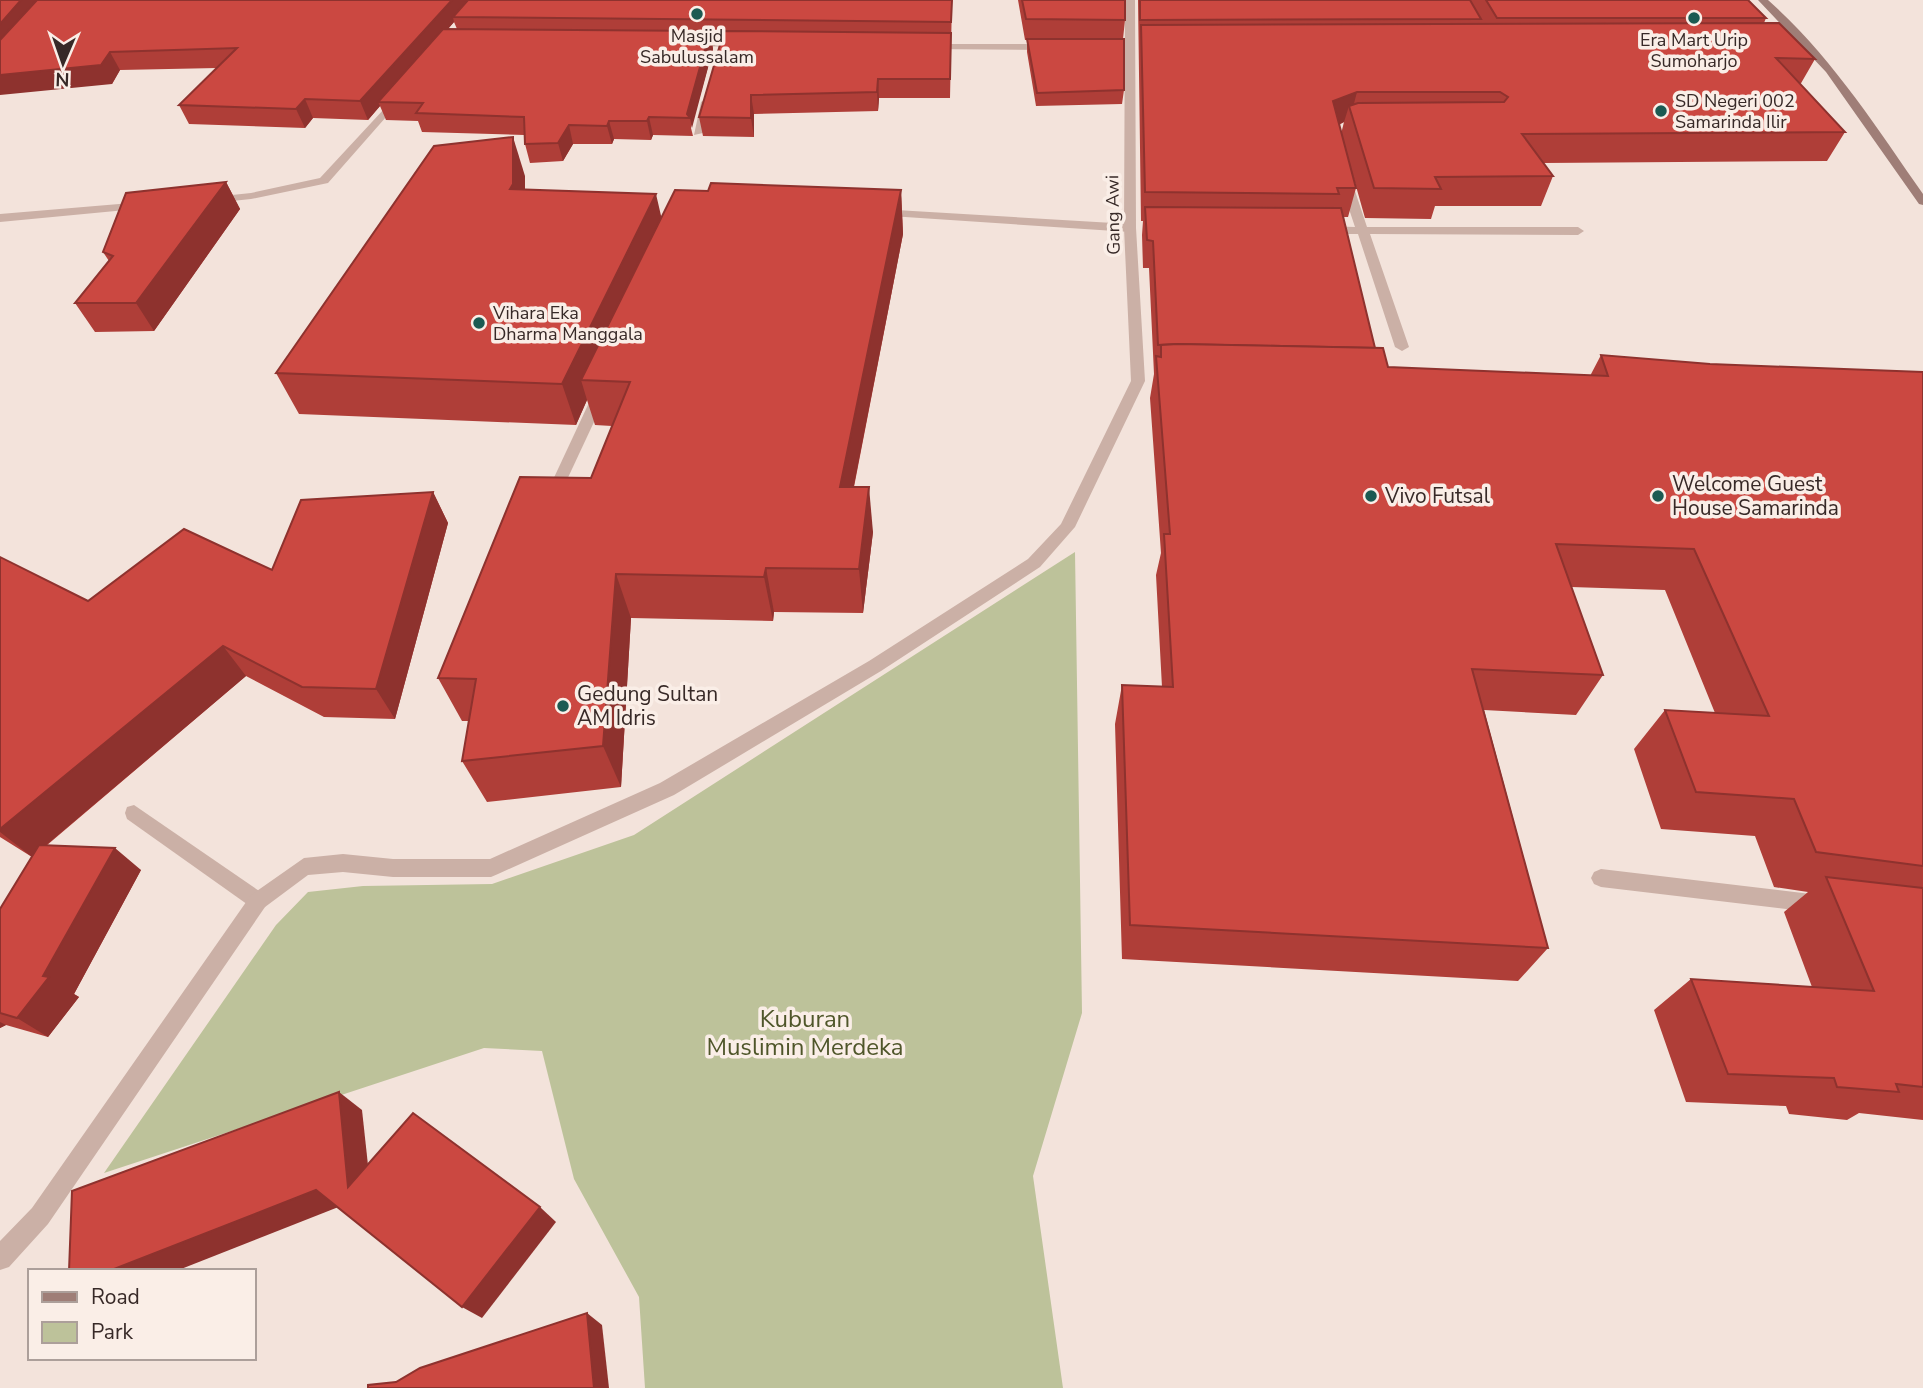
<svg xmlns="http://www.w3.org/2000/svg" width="1923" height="1388" viewBox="0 0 1923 1388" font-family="'Nunito Sans',sans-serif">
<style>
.green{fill:#bdc29a}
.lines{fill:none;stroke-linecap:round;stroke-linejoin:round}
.lane{fill:#cbb0a6;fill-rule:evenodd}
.street{fill:#cbb0a6;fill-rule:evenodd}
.secondary{fill:#9f7e77;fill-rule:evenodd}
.wall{fill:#af3e38;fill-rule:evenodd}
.shaded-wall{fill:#8e322e}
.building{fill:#cb4841;stroke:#8e322e;stroke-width:2}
.poi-dot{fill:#1b5a52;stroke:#faeee7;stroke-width:2.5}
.labels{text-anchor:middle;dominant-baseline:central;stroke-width:7;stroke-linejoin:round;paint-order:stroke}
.far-poi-label{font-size:18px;fill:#372927;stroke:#faeee7}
.far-street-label{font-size:18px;fill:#372927;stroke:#faeee7}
.poi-label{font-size:21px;fill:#372927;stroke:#faeee7;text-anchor:start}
.near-park-label{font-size:24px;fill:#4f562a;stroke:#faeee7}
</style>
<rect width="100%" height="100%" fill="#f3e3db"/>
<!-- green -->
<path class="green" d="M1075,552l7,461 -49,163 30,212h-418l-6,-91 -65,-118 -32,-128 -58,-3 -380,125 172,-248 32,-33 55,-6 129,-2 142,-49z"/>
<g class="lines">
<!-- lane -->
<g class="lane">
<path d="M879,209l251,15 6,4 -6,4 -255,-17v-4z"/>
<path d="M601,388l7,4 -43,92 -7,5 -5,-1 -2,-4 43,-92z"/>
<path d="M134,805l131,90 3,6 -3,6 -7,3 -7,-3 -124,-88 -2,-6 2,-6z"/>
</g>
<!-- street -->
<g class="street">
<path d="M1125,0h10l1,228 9,153 -70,146 -35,40 -159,104 -207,124 -176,79 -7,3h-98l-50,-5 -35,3 -43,32 -217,317 -39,43 -9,3v-29l32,-33 219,-313 53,-37 39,-4 50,5h97l170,-76 209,-122 159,-102 33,-35 70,-143 -7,-153z"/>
<path d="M685,41h59l5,3 -5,3 -56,-1 -5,-3z"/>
<path d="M926,44h122l5,3 -5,3 -119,-1 -5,-3z"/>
<path d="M397,95l5,3 -1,2 -73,83 -77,16 -38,4 -6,-3 6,-3 38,-4 69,-15z"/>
<path d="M706,99l5,3 -8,31 -9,2 7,-33z"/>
<path d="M1346,179l6,3 15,45h211l6,4 -6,4 -208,-1 39,113 -7,4 -7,-4 -37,-113h-36l-6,-4 6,-4 33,1 -15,-45z"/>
<path d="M143,202l4,2v4l-147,14v-8z"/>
<path d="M1601,869l218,26 7,3 3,6 -3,6 -7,3 -218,-26 -7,-3 -3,-6 3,-6z"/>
</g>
<!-- secondary -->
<path class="secondary" d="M1758,0h10c63,56 107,125 155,194v11l-4,-1 -93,-132z"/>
</g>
<!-- wall -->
<g class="wall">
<path d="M0,0h952l-2,98h-71l-1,13 -124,3v23l-51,-1 -4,-19 23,-79h-11l2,11 -22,79 2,8 -40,-1 -2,5 -37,-1 -2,5h-39l-10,17 -33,2 -5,-19 -1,-9 -102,-3 -4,-11 -32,-1 -6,-14 -12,14 -55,-2 -8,10 -116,-4 -10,-19 38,-37 -97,2 -8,14zM454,22l3,7h-9z"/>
<path d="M1018,0h106l1,20 -2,19 1,51 -2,14 -86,2 -9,-54v-12h-2z"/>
<path d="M1138,0h610l18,18 -2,5 51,36 -15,26 45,47 -18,29 -284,2 10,13 -12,30h-106l-4,13 -66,-1 -15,-53 6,23 -8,29h-5l32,131 13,19 202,9 11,-21 109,9 213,8v748l-64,-7 -12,7 -58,-6 -3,-8 -100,-4 -32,-92 37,-31 121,8 -28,-75 24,-20 -34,-5 -19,-51 -94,-7 -27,-80 31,-39 50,3 -50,-123 -94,-3 32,88 -27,40 -92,-5 64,238 -30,33 -396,-22 -7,-235 7,-39 40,2 -6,-112 5,-22 -11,-155 4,-24 -5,-106h-6l-1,-33 1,-14h-2zM1344,122l-3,12 -2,-9z"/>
<path d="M525,176v14l136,27 47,-26 193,-1 2,44 -49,253 19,45 -10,81 -89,-1 -1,9 -142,-3 -10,169 -134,15 -25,-41 7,-40h-7l-24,-43 153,-200 21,-52 -17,-1 -8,-25 -11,25 -277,-11 -23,-41z"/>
<path d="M226,182l14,27 -86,122 -59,1 -20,-29 34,-42 -6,-9z"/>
<path d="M433,492l15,31 -53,196 -71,-2 -78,-41 -200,170 95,24 -67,124 5,3 -31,40 -42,-12 -6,3v-119l32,-52 -32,-20v-280l88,44 184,-31z"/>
</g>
<!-- shaded-wall -->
<g class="shaded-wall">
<path d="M21,0h26l-47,56v-32z"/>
<path d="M452,0h22l-21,17 1,5 -71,80h-5l2,4 -12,14 -8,-19z"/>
<path d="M710,31l3,18 -21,79 -2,-10 -3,-4z"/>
<path d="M110,52l10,18 -8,14 -112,11v-20z"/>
<path d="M878,79l1,19 -1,13 -1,-19z"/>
<path d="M1357,92l-6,23 -2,-9 -5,16 -19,8 8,-29z"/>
<path d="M751,95l3,19v23l-3,-19z"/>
<path d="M305,99l8,19 -8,10 -9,-19z"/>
<path d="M649,117l4,18 -2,5 -4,-19z"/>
<path d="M609,121l5,18 -2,5 -5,-18z"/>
<path d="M569,125l4,19 -10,17 -5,-18z"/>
<path d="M513,137l12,39v48l-15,-35z"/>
<path d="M226,182l14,27 -86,122 -18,-28z"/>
<path d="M901,190l2,44 -58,297 -5,-44z"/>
<path d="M656,194l9,39 -84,147 6,20 -11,25 -14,-41z"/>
<path d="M869,487l4,45 -10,81 -4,-44z"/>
<path d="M433,492l15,31 -53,196 -19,-30z"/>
<path d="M766,568l8,44 -1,9 -9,-44z"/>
<path d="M616,574l15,44 -10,169 -18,-41z"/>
<path d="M223,646l23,30 -214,181 -32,-25v-3z"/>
<path d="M115,848l26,22 -67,124 5,3 -31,40 -31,-19 26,-42z"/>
<path d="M0,1022l6,3 -6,3z"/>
<path d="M339,1092l23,18 10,92 -24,-15z"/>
<path d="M316,1190l25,16 -165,65h-67z"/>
<path d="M540,1207l16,15 -74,96 -20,-11z"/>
<path d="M587,1313l15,12 7,63h-15z"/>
</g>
<!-- building -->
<g class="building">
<path d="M0,0h21l-21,24z"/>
<path d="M37,0h415l-92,101 -55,-2 -9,10 -117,-4 58,-57 -127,4 -9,13 -101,10v-35z"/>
<path d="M468,0h484l-1,22 -498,-5z"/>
<path d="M1022,0h103v20l-99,-1z"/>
<path d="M1140,0h330l11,19 -341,1z"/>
<path d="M1486,0h262l18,18h-269z"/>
<path d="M1779,23l36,36 -39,-1 69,74 -323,2 31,42 -118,1 6,12 -67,-1 -25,-82 9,-3 146,-1 4,-5 -8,-5h-143l-24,9 23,87h-19l2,6 -194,-2 -4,-167z"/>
<path d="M443,29l267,2 -23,83 3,4 -41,-1 -2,4h-38l-2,5 -38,-1 -11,18 -33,1 -1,-27 -108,-4 7,-10 -45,-1z"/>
<path d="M724,31l227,2 -1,46h-72l-1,13 -126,3v23l-52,-1z"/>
<path d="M1027,39h97v51l-87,3z"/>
<path d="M513,137v47l-3,5 146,5 -94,190 -286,-11 158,-227z"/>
<path d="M226,182l-90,121h-61l38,-47 -10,-4 23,-59z"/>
<path d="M711,183l190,7 -61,297h29l-10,82 -93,-1 -2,9 -148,-3 -13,172 -141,15 14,-82 -38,-1 82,-201 71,1 39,-96 -49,-2 94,-190 33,1z"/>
<path d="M1145,207l196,1 34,140 -197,-4 -20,1 -5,-104 -6,-1z"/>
<path d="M1178,344l205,4 5,19 220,9 -7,-21 109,9 213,8v494l-107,-14 -22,-53 -98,-7 -31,-82 104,6 -75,-167 -138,-5 47,131 -131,-6 76,279 -418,-23 -8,-240 51,2 -9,-153h6l-14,-178 5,1v-12z"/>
<path d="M433,492l-57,197 -74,-2 -79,-41 -223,183v-272l88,44 96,-72 88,41 29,-70z"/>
<path d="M39,845l76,3 -72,128 6,1 -32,41 -17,-5v-104z"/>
<path d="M1826,877l97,11v199l-27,-3 3,8 -62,-5 -3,-9 -106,-4 -37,-95 183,12z"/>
<path d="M339,1092l9,95 65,-74 127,94 -78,100 -146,-117 -207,81h-40l3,-80z"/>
<path d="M587,1313l7,75h-226v-3l28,-3 24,-14z"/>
</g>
<!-- markers -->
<g class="poi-dot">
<circle cx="697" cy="14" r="7"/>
<circle cx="1694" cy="18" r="7"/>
<circle cx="1661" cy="111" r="7"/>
<circle cx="479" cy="323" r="7"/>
<circle cx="1371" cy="496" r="7"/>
<circle cx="1658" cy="496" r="7"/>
<circle cx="563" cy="706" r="7"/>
</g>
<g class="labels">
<!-- far-poi labels -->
<g class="far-poi-label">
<text x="697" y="36">Masjid<tspan x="697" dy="21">Sabulussalam</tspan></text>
<text x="1694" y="40">Era Mart Urip<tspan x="1694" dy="21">Sumoharjo</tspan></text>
<text x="1675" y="101" text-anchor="start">SD Negeri 002<tspan x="1675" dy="21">Samarinda Ilir</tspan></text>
<text x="493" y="313" text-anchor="start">Vihara Eka<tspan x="493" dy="21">Dharma Manggala</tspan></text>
</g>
<!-- far-street labels -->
<g class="far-street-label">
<text transform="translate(1113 215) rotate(-91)">Gang Awi</text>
</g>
<!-- poi labels -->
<g class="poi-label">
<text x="1672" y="484">Welcome Guest<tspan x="1672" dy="24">House Samarinda</tspan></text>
<text x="1385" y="496">Vivo Futsal</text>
<text x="577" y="694">Gedung Sultan<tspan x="577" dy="24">AM Idris</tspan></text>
</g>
<!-- near-park labels -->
<g class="near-park-label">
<text x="805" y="1019">Kuburan<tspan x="805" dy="28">Muslimin Merdeka</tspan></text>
</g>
</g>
<!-- legend -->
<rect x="28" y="1269" width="228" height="91" fill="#faeee7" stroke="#ac9f9a" stroke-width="2"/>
<rect x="42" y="1292" width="35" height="10" fill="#9f7e77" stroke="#ac9f9a" stroke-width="2"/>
<text x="91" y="1304" font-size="21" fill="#372927">Road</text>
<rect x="42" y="1322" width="35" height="21" fill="#bdc29a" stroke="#ac9f9a" stroke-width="2"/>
<text x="91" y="1339" font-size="21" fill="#372927">Park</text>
<!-- north arrow -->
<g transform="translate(63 63) rotate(182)" stroke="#faeee7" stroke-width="5" paint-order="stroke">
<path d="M0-5L12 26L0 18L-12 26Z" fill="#372927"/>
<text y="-10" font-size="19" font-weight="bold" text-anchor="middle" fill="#372927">N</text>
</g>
</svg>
